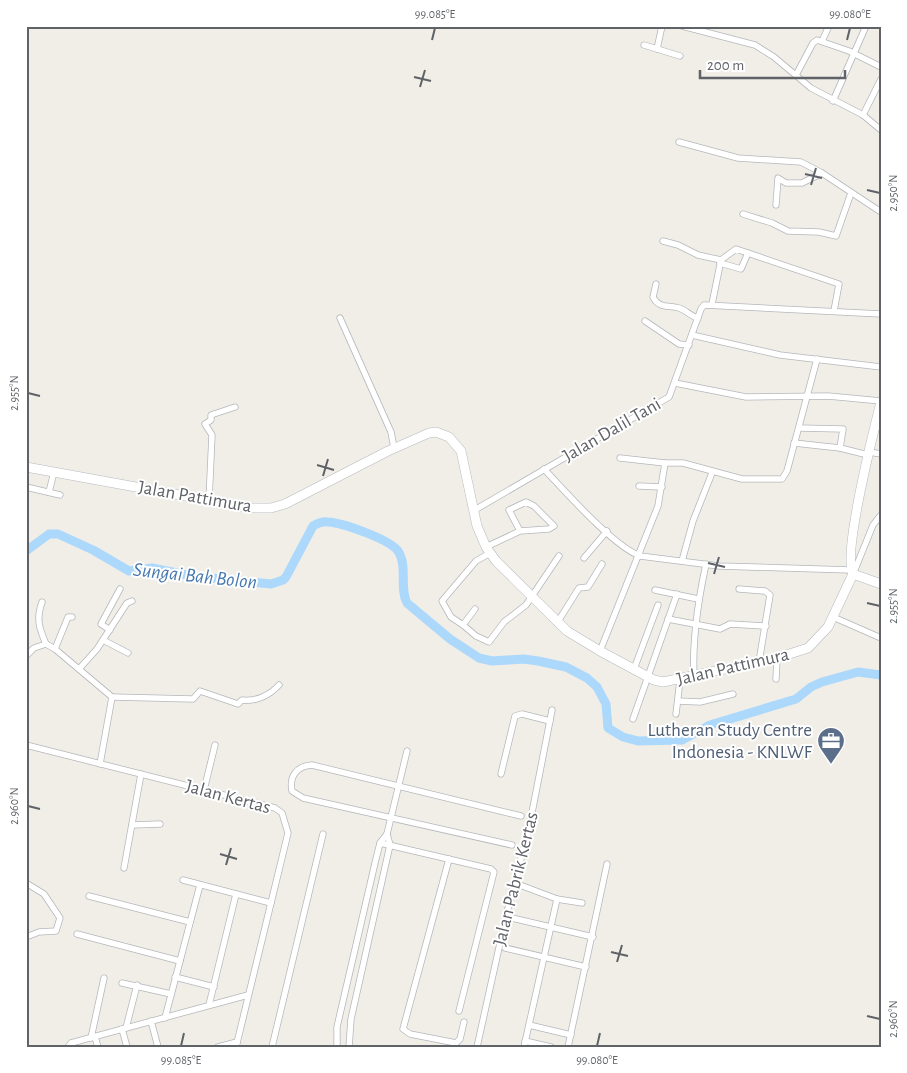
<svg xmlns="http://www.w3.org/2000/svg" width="907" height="1073" viewBox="0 0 907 1073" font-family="'Alegreya Sans',sans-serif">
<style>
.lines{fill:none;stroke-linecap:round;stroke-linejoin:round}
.river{stroke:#acd8fc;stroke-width:9}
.street-casing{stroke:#b4b7bb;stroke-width:7}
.secondary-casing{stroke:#b6b9be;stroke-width:10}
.street{stroke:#fff;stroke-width:5.5}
.secondary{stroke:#fff;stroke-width:9}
.ticks{fill:none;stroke:#5f6267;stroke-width:2}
.labels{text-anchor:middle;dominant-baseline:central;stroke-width:4;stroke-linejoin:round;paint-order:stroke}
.street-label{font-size:19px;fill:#5f6267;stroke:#fff}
.service-label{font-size:19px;fill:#4e5e75;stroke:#fff;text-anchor:end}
.water-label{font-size:20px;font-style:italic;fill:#4778ae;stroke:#fff}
.neatline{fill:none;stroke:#5f6267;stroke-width:2}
.ticks-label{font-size:12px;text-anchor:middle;fill:#5f6267}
</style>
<rect width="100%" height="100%" fill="#f0eee7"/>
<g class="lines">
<!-- river -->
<path class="river" d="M26,551l23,-17h9l35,16 36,21 23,-3 40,8 79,8 12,-4 3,-3 27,-51c5,-3 9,-5 15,-4 15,1 61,17 70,29 10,15 1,37 9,52l43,36 29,19 13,3 32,-2 14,2 28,6 21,11 10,9 9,17 2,24 15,9 15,4 44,-1 28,-15 86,-26 15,-12 11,-5 36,-10 23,3"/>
<defs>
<g id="street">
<path d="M682,26l73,19 19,12 37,31 52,27 18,15"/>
<path d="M822,41l7,-15"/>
<path d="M644,45l36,11"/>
<path d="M657,49l5,-23"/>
<path d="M796,75l17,-32 4,-3 32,11 32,16"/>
<path d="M833,101l33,-75"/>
<path d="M863,115l18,-36"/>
<path d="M679,142l59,16 63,4 21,11 59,39"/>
<path d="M776,205l2,-27 8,5h16l20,-10"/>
<path d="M743,214l29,9 16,8 31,1 17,4 15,-43"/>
<path d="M663,241l15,4 20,10 23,5"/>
<path d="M720,263l21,6 7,-16"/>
<path d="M656,284l-3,13c6,12 16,8 26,11 7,2 11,8 19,10"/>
<path d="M712,304l9,-44 15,-11 103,35 -5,27"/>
<path d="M340,318l51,114 3,16"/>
<path d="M645,321l34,23 10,1"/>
<path d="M692,335l88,20 101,12"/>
<path d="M675,383l71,14 82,-1 53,5"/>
<path d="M799,428l44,1 -3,19"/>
<path d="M794,443l46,5 28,7"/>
<path d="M869,452l12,2"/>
<path d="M620,458l45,5"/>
<path d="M544,469c21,22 69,77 96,87l79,10 131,4"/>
<path d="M639,486l23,1"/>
<path d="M26,487l34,8"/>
<path d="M49,492l5,-20"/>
<path d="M209,500l3,-65 -7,-11 6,-4v-5l24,-8"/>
<path d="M473,511l196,-114 32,-88 3,-4 177,9"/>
<path d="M486,547l34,-16 29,-2 5,-3 -20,-20 -8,-4 -17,8 11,21"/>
<path d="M584,558l23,-27"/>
<path d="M682,561l11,-40 19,-48"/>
<path d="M854,572l19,-47 8,-10"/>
<path d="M739,589l26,2 5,4 -11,67"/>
<path d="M655,590l43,9"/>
<path d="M42,602c-6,17 -3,26 4,42"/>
<path d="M475,609l-12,16 13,11 13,6 15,-20 22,-17 33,-49"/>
<path d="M833,617l48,21"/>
<path d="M668,619l52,10 10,-5 36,2"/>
<path d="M557,623l22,-35 9,-1 14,-23"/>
<path d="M463,625l-12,-8 -9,-16 34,-40 14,-8"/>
<path d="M110,630l-9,-6 19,-35"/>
<path d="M103,640l25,13"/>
<path d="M55,649l13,-32h4"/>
<path d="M600,651l58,-145 7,-43h18l59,16h40l5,-8 30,-112"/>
<path d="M26,656l8,-8 12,-4 9,5 57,48 -12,67"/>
<path d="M79,669l18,-20 30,-46 5,-2"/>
<path d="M634,669l24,-64"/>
<path d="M694,677c-2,-38 4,-76 12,-113"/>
<path d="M776,679l1,-21"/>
<path d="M112,697l81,2 7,-8 38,13 4,-4c14,2 28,-5 37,-15"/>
<path d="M678,701l22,1 33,-8"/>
<path d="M676,714l4,-34"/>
<path d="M633,719l44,-125"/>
<path d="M26,745l249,63 7,5 6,20 -52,214"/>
<path d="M501,774l14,-58 7,-2 28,7"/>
<path d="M204,790l11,-45"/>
<path d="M132,825l28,-1"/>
<path d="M380,843l111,26 3,3 -35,139"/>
<path d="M512,845l-209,-47 -11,-7c-3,-15 5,-25 20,-26l209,51"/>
<path d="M449,859l-46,170 7,5 46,9 4,-4 4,-17"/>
<path d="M124,868l17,-94"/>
<path d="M183,880l88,23"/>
<path d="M26,883l18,11 16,24 -4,13 -17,1 -13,5"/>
<path d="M520,885l37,14 -33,148"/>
<path d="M89,896l101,26"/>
<path d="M557,899l25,4"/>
<path d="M512,918l81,19"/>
<path d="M77,934l103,27"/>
<path d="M505,948l81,19"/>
<path d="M175,977l39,10"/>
<path d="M122,983l49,11"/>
<path d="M209,1005l27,-111"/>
<path d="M165,1018l35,-133"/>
<path d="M151,1021l7,26"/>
<path d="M529,1025l42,10"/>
<path d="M126,1028l11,-43"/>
<path d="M122,1029l5,18"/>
<path d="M95,1037l3,10"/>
<path d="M91,1038l13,-60"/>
<path d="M525,1041l26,6"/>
<path d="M68,1047l3,-4 177,-48"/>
<path d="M218,1047l19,-5"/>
<path d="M272,1047l51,-213"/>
<path d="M337,1047v-20l38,-164 5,-20 7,-9 20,-83"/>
<path d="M349,1047l2,-28 39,-174 -3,-11"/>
<path d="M477,1047l29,-131 23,-88 23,-118"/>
<path d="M568,1047l39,-183"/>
</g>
<g id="secondary">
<path d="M26,467l225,41h20l14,-4 103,-53 41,-18 7,-1 13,5 12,14 16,75 9,21 10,14 71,70 33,20 54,29 9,2 114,-24 31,-10 20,-21 25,-53"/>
<path d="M853,574c-11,-20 21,-144 28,-172"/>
<path d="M853,574l28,10"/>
</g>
</defs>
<!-- street casing -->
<use href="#street" class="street-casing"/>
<!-- secondary casing -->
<use href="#secondary" class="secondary-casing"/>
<!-- street -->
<use href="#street" class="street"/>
<!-- secondary -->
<use href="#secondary" class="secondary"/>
</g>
<!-- ticks -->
<path class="ticks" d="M432,40l3,-12M847,40l3,-12M414,77l17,4M420,87l5,-17M805,174l17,4M811,185l5,-17M867,190l13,3M28,393l12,3M317,465l17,5M323,476l5,-17M708,563l17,4M714,574l5,-17M867,603l13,3M28,806l12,3M220,854l17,5M226,865l5,-17M611,952l17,4M617,962l5,-17M867,1016l13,3M181,1046l3,-13M597,1046l3,-13"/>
<!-- icons -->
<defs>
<symbol id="office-pin" viewBox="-11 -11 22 30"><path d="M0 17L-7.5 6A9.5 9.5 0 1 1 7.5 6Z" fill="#5c6f8a" stroke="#fff"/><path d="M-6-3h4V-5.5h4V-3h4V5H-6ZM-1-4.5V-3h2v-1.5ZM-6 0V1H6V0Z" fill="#fff"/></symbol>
</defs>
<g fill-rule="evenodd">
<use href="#office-pin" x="815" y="725" width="32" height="43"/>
</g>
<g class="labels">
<!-- street labels -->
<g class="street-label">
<text transform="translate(612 430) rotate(-30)">Jalan Dalil Tani</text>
<text transform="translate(195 497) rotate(10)">Jalan Pattimura</text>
<text transform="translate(733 667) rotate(-13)">Jalan Pattimura</text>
<text transform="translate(228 797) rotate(15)">Jalan Kertas</text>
<text transform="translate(516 879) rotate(-76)">Jalan Pabrik Kertas</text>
</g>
<!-- service labels -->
<g class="service-label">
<text x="812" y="730">Lutheran Study Centre<tspan x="812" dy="22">Indonesia - KNLWF</tspan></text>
</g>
<!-- water labels -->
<g class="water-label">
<text transform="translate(195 576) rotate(6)">Sungai Bah Bolon</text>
</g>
</g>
<!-- border -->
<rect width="907" height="1073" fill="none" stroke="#ffffff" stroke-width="55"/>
<!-- scale -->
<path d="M700 70v8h145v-8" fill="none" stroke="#5f6267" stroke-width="2.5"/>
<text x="707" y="70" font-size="15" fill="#5f6267" stroke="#ffffff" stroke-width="4" paint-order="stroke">200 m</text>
<rect x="28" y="28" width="852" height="1018" class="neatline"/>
<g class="ticks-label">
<text x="435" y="18">99.085°E</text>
<text x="850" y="18">99.080°E</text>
<text transform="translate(893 193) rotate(-90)" y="4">2.950°N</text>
<text transform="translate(14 393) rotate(-90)" y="4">2.955°N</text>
<text transform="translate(893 606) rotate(-90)" y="4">2.955°N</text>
<text transform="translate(14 806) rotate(-90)" y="4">2.960°N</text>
<text transform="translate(893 1019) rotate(-90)" y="4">2.960°N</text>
<text x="181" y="1064">99.085°E</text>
<text x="597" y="1064">99.080°E</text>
</g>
</svg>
